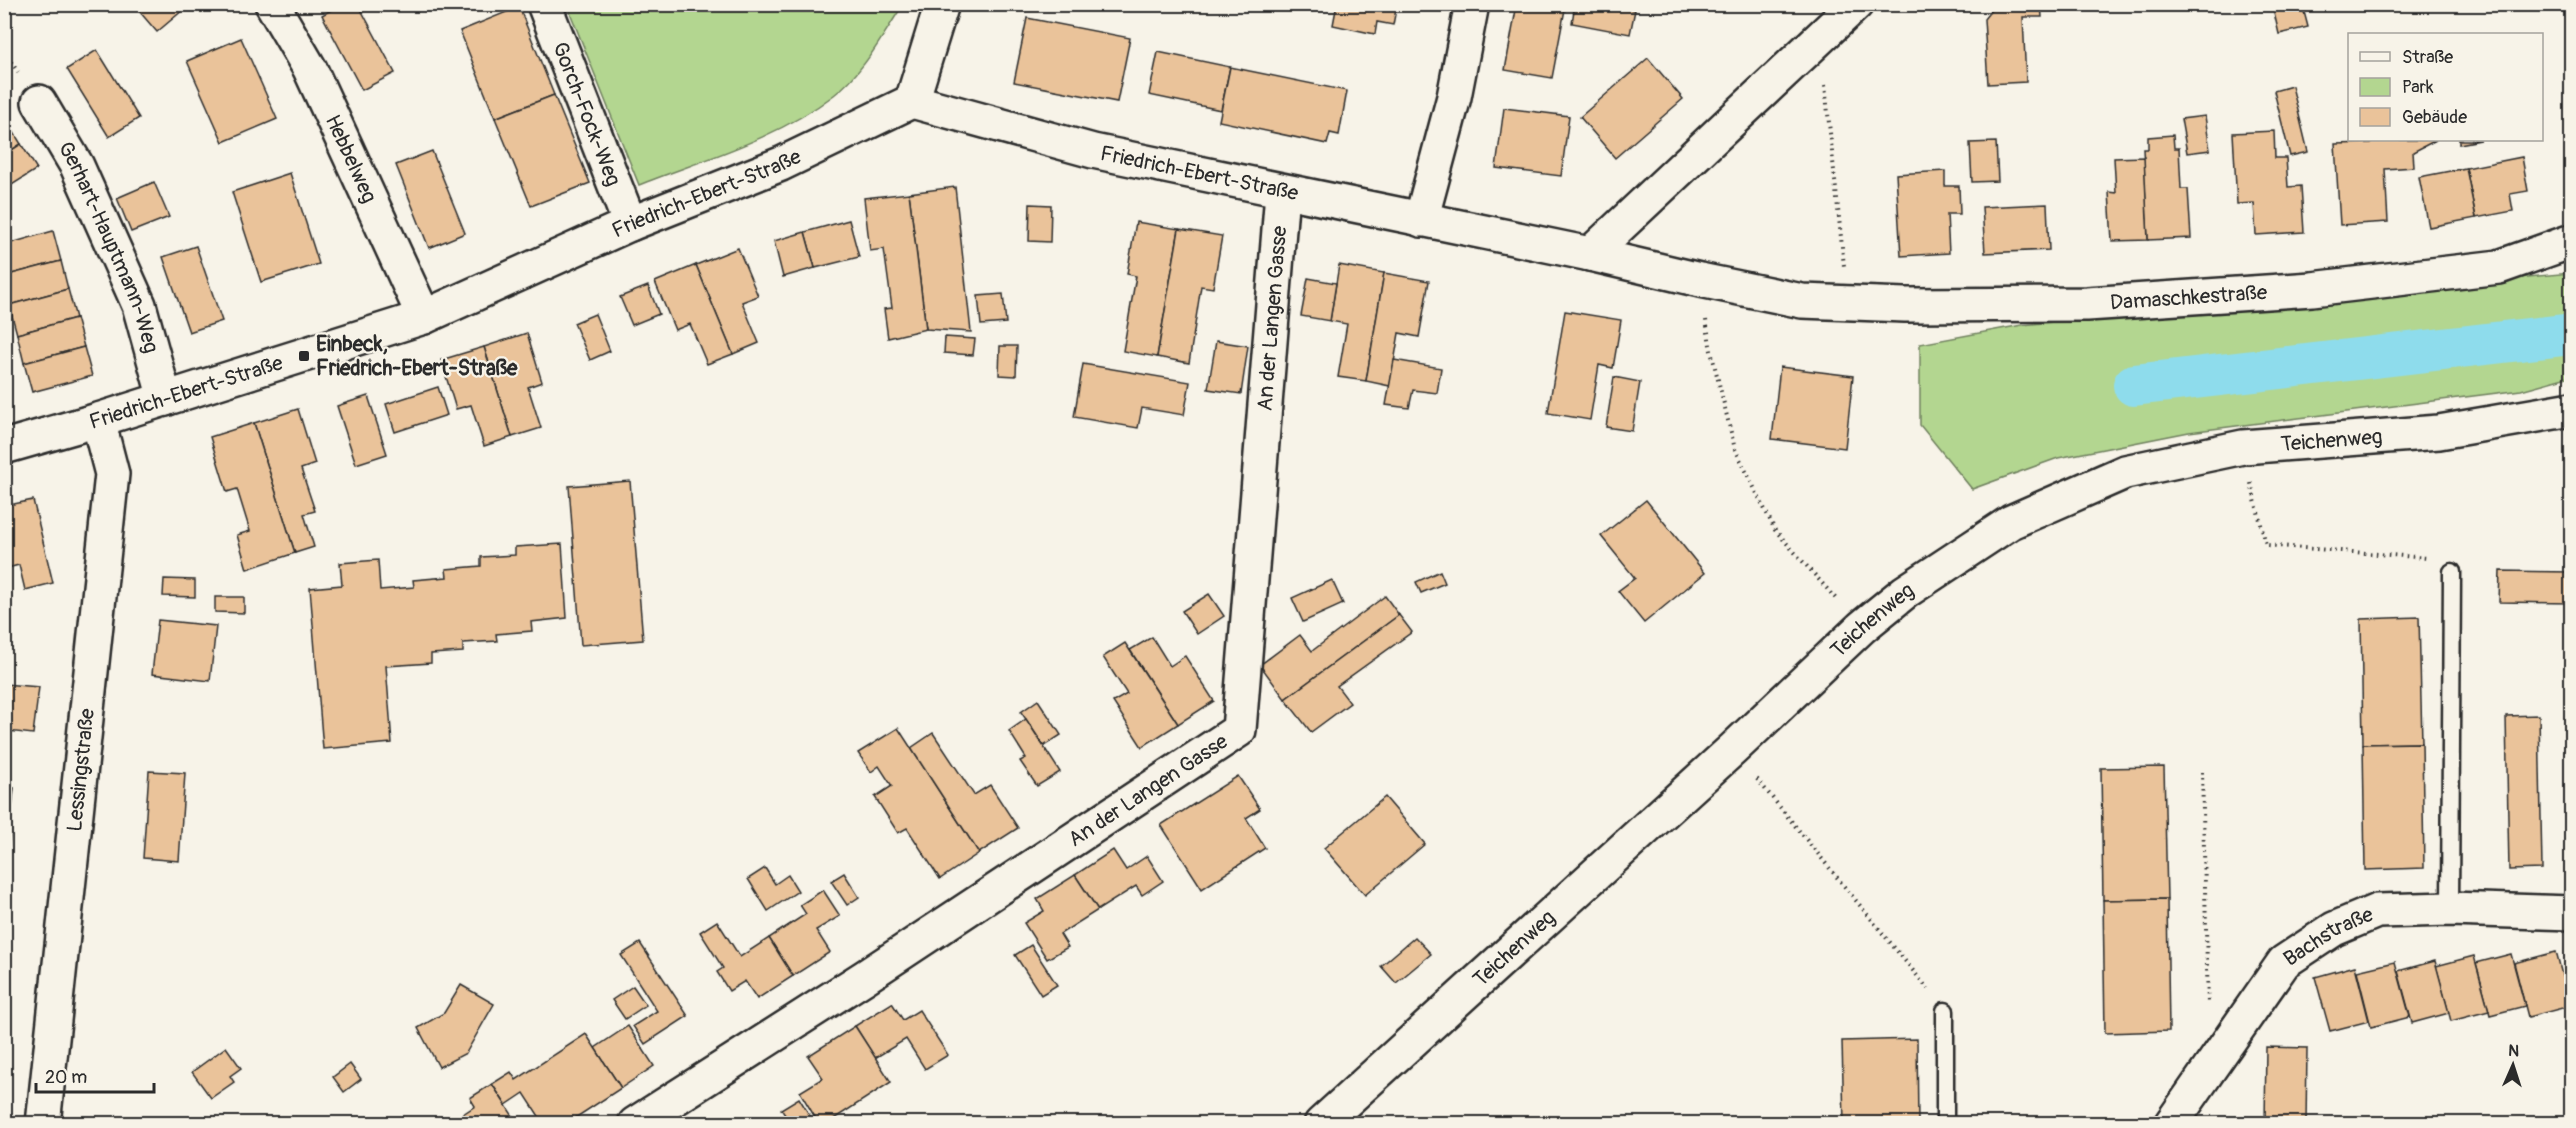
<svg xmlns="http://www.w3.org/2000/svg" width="2576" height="1128" viewBox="0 0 2576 1128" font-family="Pangolin,sans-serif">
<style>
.green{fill:#b3d690;stroke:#6f805e;stroke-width:1.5}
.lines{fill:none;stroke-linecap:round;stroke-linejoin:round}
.canal{stroke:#8edcec;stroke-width:42}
.building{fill:#eac39a;stroke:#2b2b2b;stroke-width:1.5}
.lane-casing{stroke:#2b2b2b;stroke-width:21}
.street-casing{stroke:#2b2b2b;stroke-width:38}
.path{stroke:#2b2b2b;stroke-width:4;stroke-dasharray:1.5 4.5;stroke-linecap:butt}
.lane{stroke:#f7f3e8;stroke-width:16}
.street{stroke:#f7f3e8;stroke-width:33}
.poi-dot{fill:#2b2b2b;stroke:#f7f3e8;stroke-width:2}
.labels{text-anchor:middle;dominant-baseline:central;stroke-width:4.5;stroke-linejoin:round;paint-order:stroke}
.street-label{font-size:21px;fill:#2b2b2b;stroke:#f7f3e8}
.poi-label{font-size:21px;font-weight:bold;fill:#2b2b2b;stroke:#f7f3e8;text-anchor:start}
</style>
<rect width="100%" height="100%" fill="#f7f3e8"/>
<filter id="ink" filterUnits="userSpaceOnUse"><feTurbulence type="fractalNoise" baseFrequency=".0167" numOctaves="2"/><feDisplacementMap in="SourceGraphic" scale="12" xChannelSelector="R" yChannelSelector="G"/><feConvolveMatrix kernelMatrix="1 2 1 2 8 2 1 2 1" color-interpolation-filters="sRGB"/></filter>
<g filter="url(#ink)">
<!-- green -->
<g class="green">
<path d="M567,5h336c-21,31 -39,67 -69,90 -57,44 -129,64 -195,90z"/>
<path d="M2571,273v103l-50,14 -332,42 -131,26 -86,31 -52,-64v-81l102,-19z"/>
</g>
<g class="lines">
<!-- canal -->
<path class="canal" d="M2134,385l438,-51"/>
</g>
<!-- building -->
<g class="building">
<path d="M133,4h57l-33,28z"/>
<path d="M342,4h16l37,69 -33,17 -40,-75z"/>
<path d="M1337,4h60l-4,21 -16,-3 -2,12 -42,-9z"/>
<path d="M1517,4h49l-14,74 -47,-8z"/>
<path d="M1575,4h28l32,6 -5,24 -58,-11z"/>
<path d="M1996,4h45l1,13h-19l3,65 -38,2 -4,-65z"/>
<path d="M2272,4h30l6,23 -29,7z"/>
<path d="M519,7l35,88 -59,23 -35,-87z"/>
<path d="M1027,18l103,20 -13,64 -103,-20z"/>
<path d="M241,38l36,81 -54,23 -36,-81z"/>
<path d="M97,50l42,68 -30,19 -42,-68z"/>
<path d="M1158,52l72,15 -9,43 -72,-15z"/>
<path d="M1648,58l35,41 -68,59 -35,-41z"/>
<path d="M1230,67l117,24 -8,44 -9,-2 -3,11 -108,-23z"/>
<path d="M2292,86l16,66 -18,4 -16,-65z"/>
<path d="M554,95l36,88 -59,23 -36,-88z"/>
<path d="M1504,108l65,8 -8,60 -65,-8z"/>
<path d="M2205,116l5,34 -23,3 -6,-34z"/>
<path d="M5,118l16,26 -17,11v-36z"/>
<path d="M2274,131l1,27h11l2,29 13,-1 3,46 -48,3 -2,-32 -17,1 -4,-71z"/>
<path d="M2173,135l1,13h5l2,41h7l3,49 -43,2 -5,-91h5v-12z"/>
<path d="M2371,140h65l-23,12 1,15 -29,2 3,53 -48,3 -5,-81 36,-1z"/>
<path d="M2459,140h22l-22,4z"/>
<path d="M1996,142l2,39 -26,1 -2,-39z"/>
<path d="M21,144l16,25 -33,21v-35z"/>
<path d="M432,151l33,82 -36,15 -33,-83z"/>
<path d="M2144,157l4,83 -36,1 -3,-49 7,1 -2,-35z"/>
<path d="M2522,157l6,34 -18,3 3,17 -37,7 -10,-50z"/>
<path d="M2466,168l10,50 -47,9 -10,-50z"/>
<path d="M1945,171v15h14l1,28h-13l2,39 -48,3 -5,-82z"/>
<path d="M290,173l29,91 -58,18 -29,-90z"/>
<path d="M154,182l15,35 -38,15 -14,-34z"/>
<path d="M955,187l16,145 -45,-3 -17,-136z"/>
<path d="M909,193l17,136 -38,9 -4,-29 8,-1 -8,-59 -14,2 -6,-53z"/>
<path d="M1030,204l21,1 -1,37 -21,-1z"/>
<path d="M2047,204l2,46 -64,3 -3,-46z"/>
<path d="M849,220l10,37 -44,11 -10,-36z"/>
<path d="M1136,222l43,7 -22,128 -34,-6 13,-75 -9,-2z"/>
<path d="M1179,229l43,7 -9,52 -12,-2 -12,77 -32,-6z"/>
<path d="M53,231l8,30 -57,15v-31z"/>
<path d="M805,232l10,36 -32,9 -9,-36z"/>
<path d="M196,246l26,75 -33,11 -26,-75z"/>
<path d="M738,248l20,48 -16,6 17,41 -26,11 -37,-89z"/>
<path d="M61,261l7,28 -59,16 -5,-15v-14z"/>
<path d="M696,265l37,89 -26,10 -17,-40 -15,6 -20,-48z"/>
<path d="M1339,265l45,8 -18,108 -28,-4 9,-53 -17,-3z"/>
<path d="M1384,273l45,8 -10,56 -20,-4 -9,53 -24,-5z"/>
<path d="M1308,278l28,5 -6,38 -29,-5z"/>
<path d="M648,286l11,28 -27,11 -12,-28z"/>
<path d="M68,289l8,29 -59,16 -8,-29z"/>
<path d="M1003,294l3,29 -25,2 -3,-29z"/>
<path d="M1565,311l56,9 -8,48 -14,-3 -9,55 -42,-7z"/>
<path d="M595,314l15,37 -20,9 -16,-37z"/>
<path d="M76,318l8,29 -60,16 -7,-29z"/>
<path d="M527,333l15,49 -14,5 13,41 -29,9 -28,-90z"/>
<path d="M945,337l30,2 -2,16 -29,-2z"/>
<path d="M1216,341l32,5 -7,48 -33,-5z"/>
<path d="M1000,346h17l-1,30 -17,-1z"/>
<path d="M84,347l8,29 -60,16 -8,-29z"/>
<path d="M484,347l28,90 -28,9 -13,-41 -15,4 -15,-49z"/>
<path d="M1394,360l47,8 -4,25 -24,-3 -4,18 -23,-3z"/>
<path d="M1083,364l107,18 -6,33 -42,-7 -4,20 -64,-11z"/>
<path d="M1780,367l73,9 -8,72 -73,-9z"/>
<path d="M1614,377l26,5 -8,49 -26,-4z"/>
<path d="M438,387l9,28 -52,17 -9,-28z"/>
<path d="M368,396l19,58 -31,10 -19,-58z"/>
<path d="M298,409l17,55 -14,5 14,42 -11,3 10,33 -19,6 -41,-130z"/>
<path d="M254,423l41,130 -48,16 -10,-34 13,-4 -13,-42 -10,3 -17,-55z"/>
<path d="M630,481l13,159 -62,5 -12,-159z"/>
<path d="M33,500l20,83 -28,7 -6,-25 -15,4v-63z"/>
<path d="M1646,500l59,73 -61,50 -26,-32 17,-13 -34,-42z"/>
<path d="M562,544l5,74 -36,4 1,9 -36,3 1,7 -34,2v9l-32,2v9l-45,3 6,77 -69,6 -13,-161 32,-3 -2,-22 38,-3 2,30 34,-3 -1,-7 34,-3 -1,-8 35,-3v-9l34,-2v-8z"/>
<path d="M1440,571l5,12 -24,10 -5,-11z"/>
<path d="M2500,571l72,1v31l-73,-1z"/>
<path d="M164,579l31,1v17l-32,-1z"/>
<path d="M1332,580l11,24 -40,18 -11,-24z"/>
<path d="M1209,594l15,22 -27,18 -15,-23z"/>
<path d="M1385,596l14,19 -114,84 -25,-34 40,-30 12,16z"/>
<path d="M215,597h29v16l-29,-1z"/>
<path d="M1399,615l13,17 -75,54 13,17 -39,29 -26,-33z"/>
<path d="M2419,617l3,126 -59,1 -2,-125z"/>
<path d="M158,620l58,6 -6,55 -58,-7z"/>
<path d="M1152,637l18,29 15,-10 29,45 -36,23 -48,-74z"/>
<path d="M1125,643l53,81 -36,23 -29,-45 14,-8 -24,-37z"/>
<path d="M4,684l35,3 -6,47 -25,-3 -2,17z"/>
<path d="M1038,700l23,35 -17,11 -23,-34z"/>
<path d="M2539,715l3,154 -33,1 -3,-154z"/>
<path d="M1026,719l34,53 -23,14 -17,-25 6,-3 -17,-27z"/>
<path d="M898,728l81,125 -39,26 -33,-51 -9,5 -23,-36 17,-11 -13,-20 -8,6 -13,-19z"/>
<path d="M933,733l41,62 16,-10 28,43 -39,25 -68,-105z"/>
<path d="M2422,743l2,125 -59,2 -2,-126z"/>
<path d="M2164,767l3,132 -64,1 -2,-132z"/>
<path d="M149,771l36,2 -6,88 -36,-3z"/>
<path d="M1238,776l22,33 -14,9 19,30 -63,41 -41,-64z"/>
<path d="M4,787l10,1 -3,32 -7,-1z"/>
<path d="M1385,797l40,47 -60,51 -41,-47z"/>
<path d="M4,819l7,1 -3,31h-4z"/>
<path d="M1113,850l13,20 21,-14 16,25 -21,14 -6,-9 -38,24 -23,-35z"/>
<path d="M4,851h4l-4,30z"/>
<path d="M765,868l10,16 13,-9 10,16 -30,20 -20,-32z"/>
<path d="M844,873l15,24 -12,8 -16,-24z"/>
<path d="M1075,875l23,35 -38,24 8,13 -21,12 -23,-36 20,-12 -7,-12z"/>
<path d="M823,890l17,26 -24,14 14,22 -37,24 -24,-38 37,-24 -6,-9z"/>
<path d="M2167,899l2,132 -64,2 -2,-133z"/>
<path d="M717,921l23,36 29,-19 24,38 -36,23 -12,-18 -16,10 -12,-19 6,-4 -23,-36z"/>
<path d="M1415,937l16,17 -35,29 -15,-17z"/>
<path d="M640,943l48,73 -43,28 -12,-18 24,-15 -36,-56z"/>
<path d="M1031,945l26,40 -16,10 -26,-40z"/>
<path d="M2556,952l14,54 -42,11 -14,-54z"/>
<path d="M2511,954l14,52 -35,9 -14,-52z"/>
<path d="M2474,956l15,55 -38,10 -15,-55z"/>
<path d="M2435,961l14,52 -37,10 -14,-52z"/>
<path d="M2395,962l15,55 -39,10 -14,-56z"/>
<path d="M2355,966l14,55 -39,10 -15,-54z"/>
<path d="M2572,975v36h-1l-8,-33z"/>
<path d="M461,985l33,19 -28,49 -27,14 -21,-39 26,-15z"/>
<path d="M633,986l13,19 -21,14 -13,-19z"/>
<path d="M892,1003l11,17 16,-10 29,45 -23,14 -19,-30 -31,19 -20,-32z"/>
<path d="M628,1026l26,40 -33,22 -26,-40z"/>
<path d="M855,1026l36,56 -65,42h-7l-19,-32 23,-14 -15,-22z"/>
<path d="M586,1034l35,54 -55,36h-22l-20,-31 -18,12 -14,-21 19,-12 5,8z"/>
<path d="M1917,1039l1,85h-74l-2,-83z"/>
<path d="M226,1047l15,21 -11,8 4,6 -23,16 -19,-26z"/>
<path d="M2266,1047l41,1 -1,76h-41z"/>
<path d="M350,1064l11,15 -17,13 -11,-15z"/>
<path d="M492,1084l26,40h-70l27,-18 -5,-8z"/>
<path d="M799,1098l16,26h-24l-10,-15z"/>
</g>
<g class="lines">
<defs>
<g id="lane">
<path d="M2450,909l2,-337"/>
<path d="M1945,1011v113"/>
</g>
<g id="street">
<path id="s1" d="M272,4l38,65 114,248"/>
<path id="s2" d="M544,4l86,220"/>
<path d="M912,101l30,-97"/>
<path id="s3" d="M39,102l38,64 62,139 26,94"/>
<path d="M1421,220l33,-123 18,-93"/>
<path id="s4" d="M1590,254l110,26 102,21 103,4 182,-1 225,-15 187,-22 73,-26"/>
<path id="s5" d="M4,447l94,-27 326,-103 206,-93 151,-60 131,-63 181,50 497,103 266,-250"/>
<path id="s6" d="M43,1124l69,-650 -14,-54"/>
<path id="s7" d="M635,1124l230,-147 374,-247 43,-538"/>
<path id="s8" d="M1321,1124l412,-375 129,-122 43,-35 106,-70 114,-50 118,-25 196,-15 133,-23"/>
<path id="s9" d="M2171,1124l113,-162 50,-33 43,-18 73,-2 122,4"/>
</g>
</defs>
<!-- lane casing -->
<use href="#lane" class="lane-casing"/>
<!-- street casing -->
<use href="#street" class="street-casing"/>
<!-- path -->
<g class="path">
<path d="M4,52l14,20"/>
<path d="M1825,85l19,181"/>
<path d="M1706,320l5,31 24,98 40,81 62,70"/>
<path d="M2251,483l15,62 162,13"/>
<path d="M2202,772l6,233"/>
<path d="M1757,779l171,210"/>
</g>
<!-- lane -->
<use href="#lane" class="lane"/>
<!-- street -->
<use href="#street" class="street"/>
</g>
</g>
<!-- markers -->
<rect class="poi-dot" x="298" y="350" width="12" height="12" rx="3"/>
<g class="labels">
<!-- street labels -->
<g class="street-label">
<text stroke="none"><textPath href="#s2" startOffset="118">Gorch-Fock-Weg</textPath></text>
<text stroke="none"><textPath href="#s1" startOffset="174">Hebbelweg</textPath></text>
<text stroke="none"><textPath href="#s5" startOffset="1270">Friedrich-Ebert-Straße</textPath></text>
<text stroke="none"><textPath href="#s5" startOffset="748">Friedrich-Ebert-Straße</textPath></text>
<text stroke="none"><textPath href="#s3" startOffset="162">Gerhart-Hauptmann-Weg</textPath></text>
<text stroke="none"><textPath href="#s4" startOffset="604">Damaschkestraße</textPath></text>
<text stroke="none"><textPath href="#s7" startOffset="1134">An der Langen Gasse</textPath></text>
<text stroke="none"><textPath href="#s5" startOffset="190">Friedrich-Ebert-Straße</textPath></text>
<text stroke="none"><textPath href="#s8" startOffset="1251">Teichenweg</textPath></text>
<text stroke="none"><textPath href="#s8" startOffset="747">Teichenweg</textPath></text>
<text stroke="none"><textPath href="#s6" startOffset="356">Lessingstraße</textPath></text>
<text stroke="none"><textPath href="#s7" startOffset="612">An der Langen Gasse</textPath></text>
<text stroke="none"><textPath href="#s9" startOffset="249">Bachstraße</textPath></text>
<text stroke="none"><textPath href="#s8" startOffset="261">Teichenweg</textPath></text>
</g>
<!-- poi labels -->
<g class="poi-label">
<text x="316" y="344">Einbeck,<tspan x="316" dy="24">Friedrich-Ebert-Straße</tspan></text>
</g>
</g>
<!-- margin -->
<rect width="2576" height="1128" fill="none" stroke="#f7f3e8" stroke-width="24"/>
<rect x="12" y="12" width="2552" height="1104" fill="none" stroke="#2b2b2b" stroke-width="2" filter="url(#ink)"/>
<!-- legend -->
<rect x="2348" y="33" width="195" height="108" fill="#f7f3e8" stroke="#a5a39c" stroke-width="1.5"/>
<rect x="2360" y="52" width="30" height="9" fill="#f7f3e8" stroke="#a5a39c" stroke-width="1.5"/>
<text x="2402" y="63" font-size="18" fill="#2b2b2b">Straße</text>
<rect x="2360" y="78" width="30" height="18" fill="#b3d690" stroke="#a5a39c" stroke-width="1.5"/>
<text x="2402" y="93" font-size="18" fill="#2b2b2b">Park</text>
<rect x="2360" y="108" width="30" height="18" fill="#eac39a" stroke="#a5a39c" stroke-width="1.5"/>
<text x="2402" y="123" font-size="18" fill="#2b2b2b">Gebäude</text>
<!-- north arrow -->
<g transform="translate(2513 1065) rotate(3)" stroke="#f7f3e8" stroke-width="4.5" paint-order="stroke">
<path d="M0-4.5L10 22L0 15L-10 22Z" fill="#2b2b2b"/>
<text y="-9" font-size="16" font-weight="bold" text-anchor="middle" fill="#2b2b2b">N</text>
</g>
<!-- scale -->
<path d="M36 1083v9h118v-9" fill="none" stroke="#2b2b2b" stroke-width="3"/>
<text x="45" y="1083" font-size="18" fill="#2b2b2b" stroke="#f7f3e8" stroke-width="4.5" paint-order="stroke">20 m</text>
</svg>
